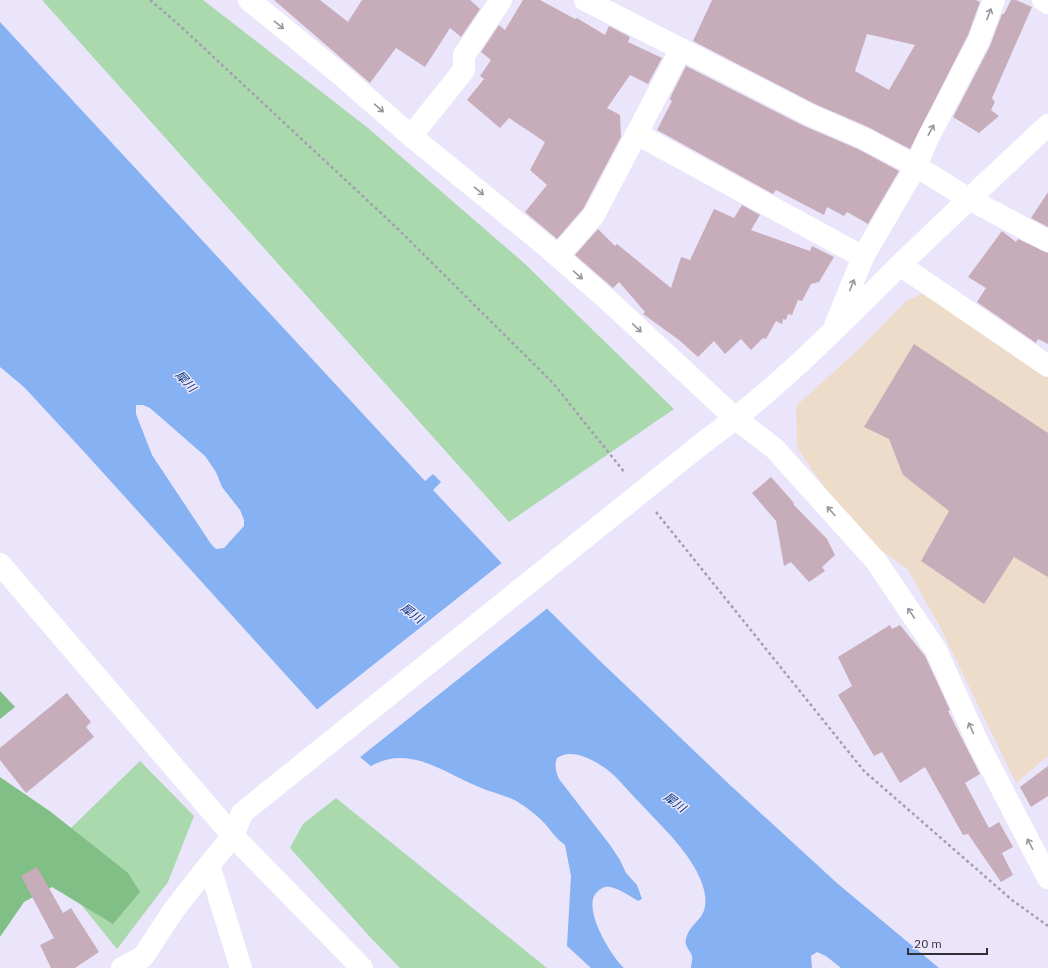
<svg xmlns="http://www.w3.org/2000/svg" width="1048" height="968" viewBox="0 0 1048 968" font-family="'IBM Plex Sans','Noto Sans JP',sans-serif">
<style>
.commercial{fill:#eedccb}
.green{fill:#a9d9ac}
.forest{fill:#80c086}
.water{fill:#86b1f2;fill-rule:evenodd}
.pier{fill:#ebe5fb}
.building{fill:#c7acba;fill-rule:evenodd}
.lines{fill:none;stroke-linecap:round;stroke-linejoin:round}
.path{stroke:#a39fb0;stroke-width:2.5;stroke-dasharray:3 3;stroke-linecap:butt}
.minor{stroke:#fff;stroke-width:22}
.oneway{stroke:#98979c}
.labels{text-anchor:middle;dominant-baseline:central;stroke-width:3;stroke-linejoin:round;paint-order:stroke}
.water-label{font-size:12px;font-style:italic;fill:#00367f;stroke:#ebe5fb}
</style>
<rect width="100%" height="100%" fill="#ebe5fb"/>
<!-- commercial -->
<path class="commercial" d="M926,292l122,83v381l-32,27 -76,-156 -32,-57 -54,-40 -57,-82 -1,-42 65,-59 45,-46z"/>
<!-- green -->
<g class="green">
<path d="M42,0h161l165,128 156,135 150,146 -165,113z"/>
<path d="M140,761l54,55 -26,66 -51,67 -75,-93z"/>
<path d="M336,798l211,170h-147l-30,-31 -80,-89 13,-24z"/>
</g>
<!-- forest -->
<g class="forest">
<path d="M0,691l15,16 -15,12z"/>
<path d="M0,777l51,35 77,61 12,19 -27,32 -61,-37 -28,15 -24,35z"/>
</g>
<!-- water -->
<path class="water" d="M0,22l425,459 8,-7 8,8 -8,8 76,81 90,89 131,125 108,99 101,84h-98l-15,-12 -9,-4 -6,4 1,12h-121c0,-4 2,-9 1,-12 -2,-6 -8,-10 -6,-17 4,-19 25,-18 18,-49 -8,-33 -43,-64 -65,-88 -10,-10 -19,-22 -30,-31 -13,-10 -37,-24 -52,-13 -3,8 -1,14 2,21l51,66 10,15 6,13 11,12 5,14 -4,2c-8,-5 -18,-12 -28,-14 -5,-1 -9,1 -13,5 -16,15 14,64 27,76h-33l-24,-22 4,-70 -6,-31c-8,-6 -12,-11 -18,-19 -7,-8 -17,-16 -26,-22 -11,-8 -29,-11 -42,-17 -35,-14 -69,-43 -108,-21l-10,-8 -274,-303 -63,-68 -24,-20zM136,405h7l7,3 55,48 11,16 6,15 18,23 4,10v6l-20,22 -8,1 -5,-5 -59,-89 -16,-41z"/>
<!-- pier -->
<path class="pier" d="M503,562l46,45 -190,151 -44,-47z"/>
<!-- building -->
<g class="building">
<path d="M274,0h46l28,22 14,-22h108l10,9 -19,28 -11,-9 -25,39 -29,-19 -26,35z"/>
<path d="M523,0h17l35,19 2,-1 28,17 4,-9 21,11 -2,5 34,16 -14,26 -18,-9 -23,33 13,7 1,22 -38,72 -26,30 -32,-27 22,-27 -17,-15 15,-28 -36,-24 -9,10 -33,-28 17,-21 -4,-3 11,-16 -10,-8 18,-27 6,5z"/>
<path d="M712,0h264l4,2 -12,33 -58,114 -42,-22 -53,-23 -122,-63zM867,34l48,11 -26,45 -34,-19z"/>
<path d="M1011,0h5l16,7 -40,91 3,4 -4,8 8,6 -20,17 -26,-16 37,-71 12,-32h2z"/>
<path d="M686,66l118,60 54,23 41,22 -31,53 -21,-12 -3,4 -17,-9 -3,8 -48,-25 -3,4 -116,-64 15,-29 -2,-1 1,-4z"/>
<path d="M1048,192v35l-17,-9z"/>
<path d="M742,205l18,10 -9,15 59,21 2,-5 22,11 -15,25 -8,2 -9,17 -4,-1 -6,15 -4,-1 -2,6 -3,-1 -1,5 -6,-3 -10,18 -3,-1 -12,12 -10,-11 -16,15 -11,-13 -16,16 -19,-17 -36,-26 2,-2 -26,-30 -6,6 -38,-33 23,-26 17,17 2,-2 54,44 10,-31 9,3 24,-51 20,9z"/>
<path d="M1002,231l14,11 2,-3 30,14v91l-10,-5 -2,4 -59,-41 9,-14 -18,-11z"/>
<path d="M914,344l134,89v144l-34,-20 -30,47 -63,-43 28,-50 -46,-36 -14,-36 -25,-12z"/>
<path d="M771,477l23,26 -1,1 34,35 8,16 -13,12 3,4 -16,11 -18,-20 -7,4 -8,-45 -24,-28z"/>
<path d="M890,625l2,4 8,-4 25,31 25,54 -2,1 32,63 -15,9 24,45 10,-6 14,25 -11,6 11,22 -12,7 -33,-48 -5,1 -38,-68 -25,16 -18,-31 -8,4 -36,-61 14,-9 -14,-29z"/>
<path d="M67,693l24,29 -5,5 8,10 -68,56 -26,-33v-12z"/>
<path d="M1048,766v30l-17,11 -11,-20z"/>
<path d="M37,867l26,46 8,-5 28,44 -24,16h-24l-11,-23 14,-7 -33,-62z"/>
</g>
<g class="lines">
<!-- path -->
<g class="path">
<path d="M150,0l27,23 220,205 156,155 72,90"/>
<path d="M656,512l208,259 148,129 36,26"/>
</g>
<!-- minor -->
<g class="minor">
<path d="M249,0l92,75 70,61 134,109 64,56 127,118 38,29 102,113 60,89 42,93 70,135"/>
<path d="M585,0l225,115 53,23 53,28 53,33 79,42"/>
<path d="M1043,0l5,3"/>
<path d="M637,134l226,123"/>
<path d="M411,136l53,-66v-15l37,-55"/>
<path d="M558,256l36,-41 87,-166"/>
<path d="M900,265l148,101"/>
<path d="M835,326l28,-69 53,-91 12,-28 51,-98 15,-40"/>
<path d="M0,564l233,272 129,132"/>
<path d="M122,968l21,-11 30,-46 36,-46"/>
<path d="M241,968l-32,-103 24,-29 9,-23 462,-371c72,-52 134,-115 197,-178 48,-47 98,-93 147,-139"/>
</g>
</g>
<!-- one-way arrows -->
<defs><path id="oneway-shaft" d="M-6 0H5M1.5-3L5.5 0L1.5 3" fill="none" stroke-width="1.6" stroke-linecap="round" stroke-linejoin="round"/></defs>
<g class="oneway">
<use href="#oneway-shaft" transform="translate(989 14) rotate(-69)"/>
<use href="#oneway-shaft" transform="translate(279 25) rotate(39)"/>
<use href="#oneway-shaft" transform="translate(379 108) rotate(41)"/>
<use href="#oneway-shaft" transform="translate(931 130) rotate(-62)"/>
<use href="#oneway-shaft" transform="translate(479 191) rotate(39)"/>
<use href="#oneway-shaft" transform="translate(578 275) rotate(41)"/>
<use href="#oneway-shaft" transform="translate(852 285) rotate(-68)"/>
<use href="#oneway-shaft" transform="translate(637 328) rotate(43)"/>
<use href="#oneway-shaft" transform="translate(831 511) rotate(-132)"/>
<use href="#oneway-shaft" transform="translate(911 613) rotate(-124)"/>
<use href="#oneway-shaft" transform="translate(971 728) rotate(-114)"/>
<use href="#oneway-shaft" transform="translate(1030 844) rotate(-117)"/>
</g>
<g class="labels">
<!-- water labels -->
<g class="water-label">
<text transform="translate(186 381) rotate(47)">犀川</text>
<text transform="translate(412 613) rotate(36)">犀川</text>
<text transform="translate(675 802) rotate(36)">犀川</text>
</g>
</g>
<!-- scale -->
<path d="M908 948v6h79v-6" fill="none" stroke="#322f39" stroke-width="2"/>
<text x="914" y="948" font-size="12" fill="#322f39" stroke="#ebe5fb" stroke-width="3" paint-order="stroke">20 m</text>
</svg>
